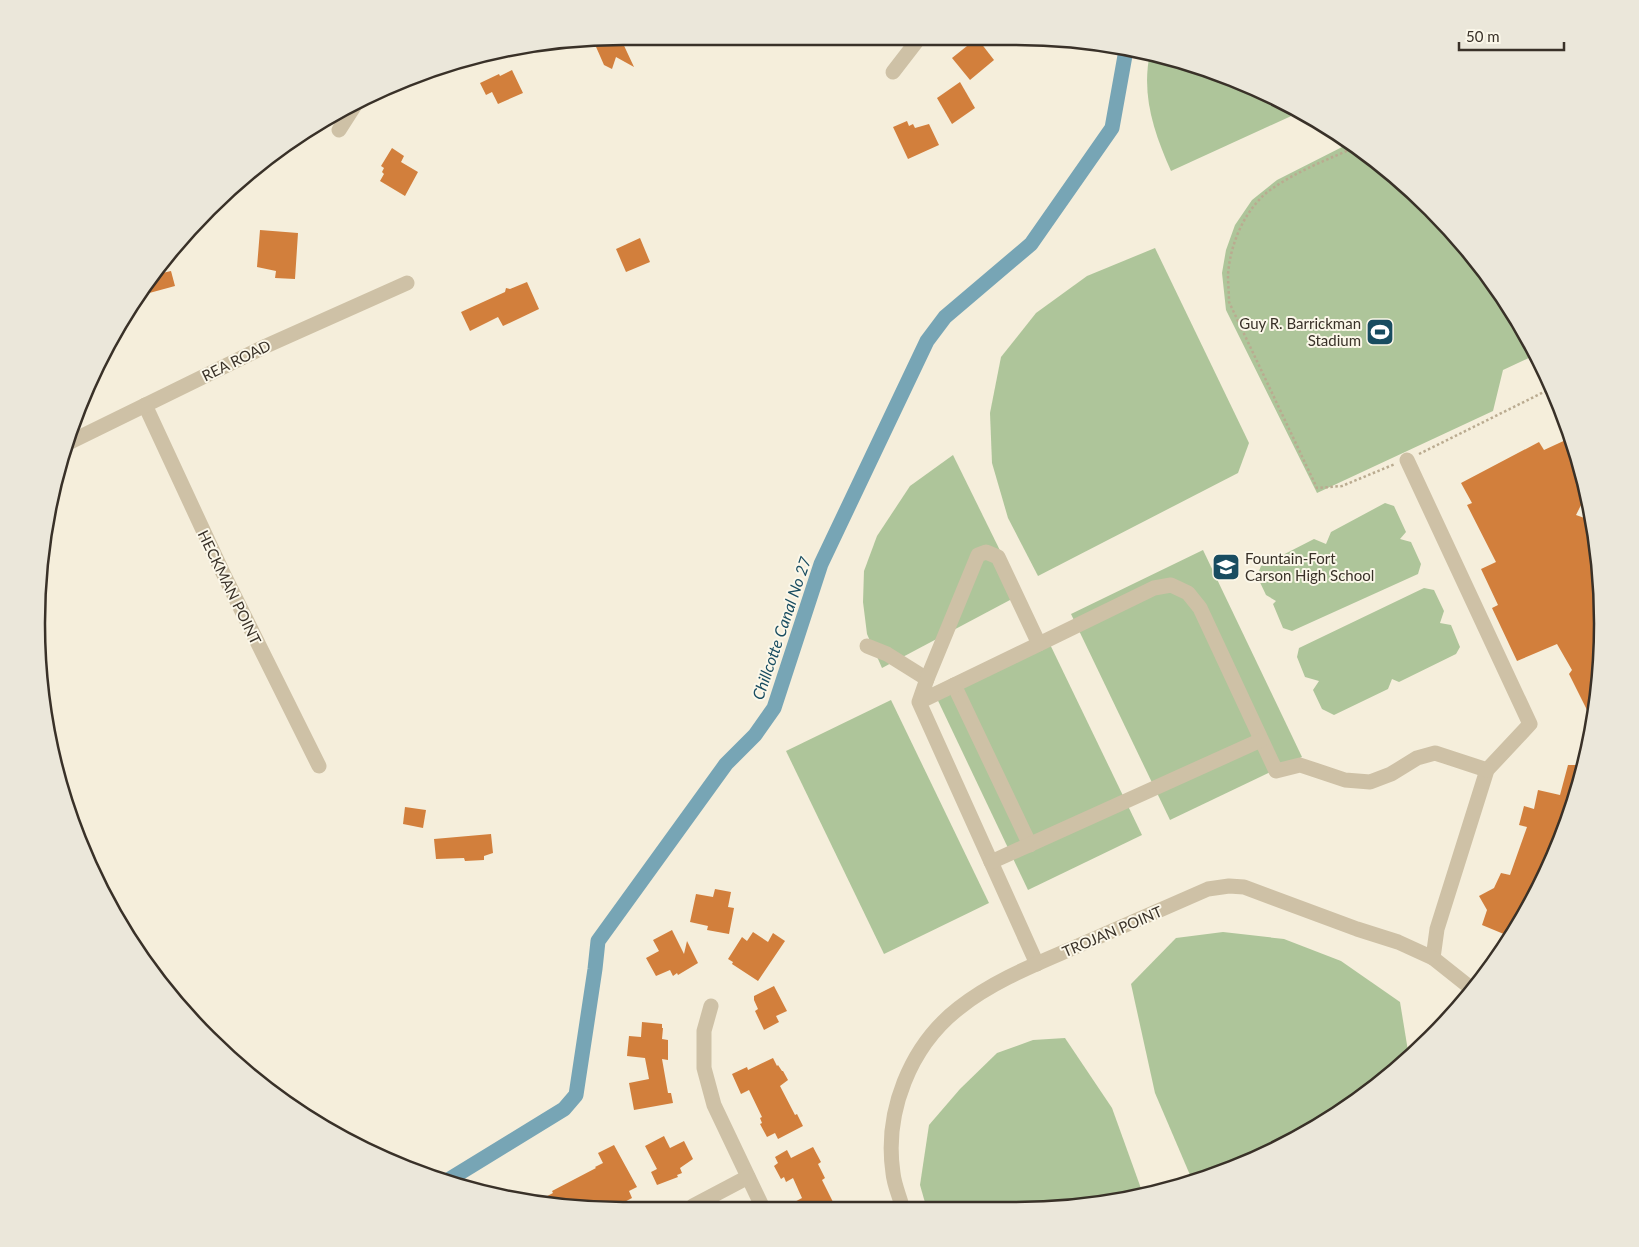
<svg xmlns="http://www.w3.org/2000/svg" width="1639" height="1247" viewBox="0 0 1639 1247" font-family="Lato,sans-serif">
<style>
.green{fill:#aec59a}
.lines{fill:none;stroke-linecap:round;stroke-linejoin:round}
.canal{stroke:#77a5b5;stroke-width:15}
.building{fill:#d27f3c}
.path{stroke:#baab90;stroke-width:2.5;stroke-dasharray:2.5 2.5;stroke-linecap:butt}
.minor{stroke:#cec1a6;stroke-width:15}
.labels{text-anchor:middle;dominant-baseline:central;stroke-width:4;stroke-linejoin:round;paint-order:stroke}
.poi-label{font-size:15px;fill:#393128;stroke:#fbf7e9;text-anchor:end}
.street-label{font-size:15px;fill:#393128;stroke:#fbf7e9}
.water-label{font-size:16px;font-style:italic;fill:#184c60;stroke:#fbf7e9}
.rim{fill:none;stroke:#393128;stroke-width:2.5}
</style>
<rect width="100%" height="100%" fill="#f5eedb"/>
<!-- green -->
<g class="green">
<path d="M1150,53l18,3 107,41 25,15 -129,59c-17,-38 -30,-76 -21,-118z"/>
<path d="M1350,143l23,14 58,51 73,89 31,58 -32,15 -10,41 -176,82 -91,-183 -4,-37 4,-23 9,-25 17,-25 25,-20z"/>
<path d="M1155,248l94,195 -11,30 -200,103 -30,-58 -16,-55 -2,-50 11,-56 35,-44 51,-37z"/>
<path d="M953,455l63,128 -6,17 -128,68 -15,-34 -4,-32 1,-31 13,-35 33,-50z"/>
<path d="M1385,503l9,3 12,26 -6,7 11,3 10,22 -3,10 -126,57 -9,-3 -10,-24 3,-3 -10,-6 -9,-19 4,-10 53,-27 12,5 5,-12z"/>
<path d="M1203,550l99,207 -132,63 -99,-206z"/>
<path d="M1424,588l10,2 10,21 -4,12 11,2 9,22 -4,7 -57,28 -7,-3 -4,10 -54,26 -12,-6 -9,-19 6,-9 -14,-4 -8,-20 2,-9z"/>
<path d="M1045,634l97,201 -114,55 -96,-202z"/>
<path d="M891,700l98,203 -105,51 -98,-203z"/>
<path d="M1223,932l61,7 57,22 59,41 9,55 -67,55 -137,67 -12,3 -38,-89 -24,-109 45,-46z"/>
<path d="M1065,1038l47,70 31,86 -51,12h-166l-6,-21 9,-60 31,-36 37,-36 36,-13z"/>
</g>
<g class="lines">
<!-- canal -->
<path class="canal" d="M445,1182l119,-73 12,-14 19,-126 3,-28 128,-177 29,-29 19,-27 47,-144 106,-223 18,-24 86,-73 81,-116 14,-78"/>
</g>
<!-- building -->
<g class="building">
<path d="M620,37l14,30 -18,-10 -4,12 -8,-4 -11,-25z"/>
<path d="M977,38l17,22 -24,20 -18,-22z"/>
<path d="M512,70l11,23 -25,11 -6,-12 -6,3 -6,-12 19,-9 1,2z"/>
<path d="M960,82l15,26 -23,16 -15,-26z"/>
<path d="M907,121l2,5 4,-2 2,4 14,-4 10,21 -31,14 -15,-32z"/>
<path d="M392,148l12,8 -3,6 17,10 -13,24 -25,-15 4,-7 -2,-2 2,-4 -3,-2z"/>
<path d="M260,230l38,3 -3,46 -20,-1 1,-7 -19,-4z"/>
<path d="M640,238l10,24 -24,10 -10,-23z"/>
<path d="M171,271l4,15 -33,9 16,-21z"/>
<path d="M527,282l12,27 -36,17 -5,-9 -28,14 -9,-19 44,-20 1,-4 4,1z"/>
<path d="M1570,438l17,57 -2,2 -9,18 17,6 10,103 -10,98 -24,-48 3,-4 -15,-26 -40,17 -25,-53 6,-3 -17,-36 15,-7 -29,-57 5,-2 -11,-20 78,-41 5,8z"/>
<path d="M1568,765h15l-25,83 -47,89 -29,-12 5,-15 -8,-14 15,-8 7,-15 9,2 17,-48 -8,-2 5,-19 10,3 4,-19 22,5z"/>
<path d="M405,807l21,3 -3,18 -20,-4z"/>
<path d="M491,834l2,19 -9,3v4l-19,1 -1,-3 -28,1 -2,-20z"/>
<path d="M715,889l16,3 -3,15 6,1 -5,26 -22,-4 1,-4 -18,-4 6,-28 17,3z"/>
<path d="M672,930l12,24 3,-13 11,22 -20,12 -1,-2 -4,3 -3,-6 -14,6 -10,-18 13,-7 -6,-11z"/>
<path d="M753,932l15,10 5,-9 12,8 -27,40 -26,-17 1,-2 -5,-3 14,-22 5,4z"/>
<path d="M774,986l13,25 -11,5 3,6 -15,8 -9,-19 3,-2 -4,-9v-4z"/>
<path d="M642,1022l20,2v4h1l-1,11 6,1v20l-6,-1 6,34h3l2,10 -39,7 -5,-27 20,-4 -4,-21 -18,-2 2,-20 12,1z"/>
<path d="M773,1058l4,8 1,-1 4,6h1l5,9 -8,6 15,29 2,-1 6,12 -25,13 -3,-6 -8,4 -7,-13 2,-1 -2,-5 2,-1 -13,-27 -8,4 -9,-20 15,-7 1,3z"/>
<path d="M664,1136l6,12 14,-7 9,18 -13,9 2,5 -5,2 1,2 -21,8 -6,-13 6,-3 -12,-23z"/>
<path d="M614,1145l23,42 -8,4 3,7 -15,8h-70l-13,-3 19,-10 -1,-2 44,-23 -1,-1 8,-4 -5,-10z"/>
<path d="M813,1147l8,15 -3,2 7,14 -3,2 13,26h-48l15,-8 -9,-20 -7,4 -2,-5 -3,2 -7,-13 4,-3 -3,-6 12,-7 4,8z"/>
</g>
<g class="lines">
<!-- path -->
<g class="path">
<path d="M1356,147c-28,12 -58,24 -83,41 -27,18 -43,55 -45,87 0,8 1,18 1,27l88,186 25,-2 53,-22"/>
<path d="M1419,454l133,-66"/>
</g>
<!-- minor -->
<g class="minor">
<path d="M893,72l27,-35"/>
<path d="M339,130l16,-25"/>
<path d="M145,405l77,166 97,195"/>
<path d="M68,443l198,-97 141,-63"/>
<path d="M1407,460l123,264 -43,46 -50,159 -4,29"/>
<path d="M1039,644l115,-56 17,-3 17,8 12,15 76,163 24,-6 45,15 25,2 21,-8 26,-16 18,-5 52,17"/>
<path d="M867,646l20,8 40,25"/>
<path d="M954,685l76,160"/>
<path d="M919,702l120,-58 -41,-87 -12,-5 -8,3 -51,124 -8,23 118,262"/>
<path d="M991,862l270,-122"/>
<path d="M711,1006l-7,25v37l10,37 48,101"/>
<path d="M693,1206l55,-29"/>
<path d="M902,1206c-3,-11 -8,-22 -9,-33 -9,-61 17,-127 66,-165 35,-28 80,-45 121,-63 43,-19 85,-37 128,-56l21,-3 15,1 113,42 41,13 35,16 39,31"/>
</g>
</g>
<!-- icons -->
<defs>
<symbol id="stadium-square" viewBox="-11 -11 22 22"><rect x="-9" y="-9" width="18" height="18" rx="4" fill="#184c60" stroke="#fbf7e9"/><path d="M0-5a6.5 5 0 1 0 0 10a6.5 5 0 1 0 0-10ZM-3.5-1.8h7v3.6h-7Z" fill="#fff"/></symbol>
<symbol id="school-square" viewBox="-11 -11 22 22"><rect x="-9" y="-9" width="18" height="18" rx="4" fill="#184c60" stroke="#fbf7e9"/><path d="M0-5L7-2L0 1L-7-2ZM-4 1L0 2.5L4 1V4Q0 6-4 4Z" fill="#fff"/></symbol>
</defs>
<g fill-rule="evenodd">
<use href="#stadium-square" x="1364" y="316" width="32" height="32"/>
<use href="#school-square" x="1210" y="551" width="32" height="32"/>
</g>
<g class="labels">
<!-- poi labels -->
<g class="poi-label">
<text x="1361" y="323">Guy R. Barrickman<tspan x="1361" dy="17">Stadium</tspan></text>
<text x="1245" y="558" text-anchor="start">Fountain-Fort<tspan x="1245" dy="17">Carson High School</tspan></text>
</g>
<!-- street labels -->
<g class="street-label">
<text transform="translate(236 360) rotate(-26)">REA ROAD</text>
<text transform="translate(230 587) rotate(64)">HECKMAN POINT</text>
<text transform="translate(1112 931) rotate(-23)">TROJAN POINT</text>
</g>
<!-- water labels -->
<g class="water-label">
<text transform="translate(781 628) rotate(-71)">Chillcotte Canal No 27</text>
</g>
</g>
<!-- crop -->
<path d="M0 0H1639V1247H0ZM623 45H1016A578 578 0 0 1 1594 623V624A578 578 0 0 1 1016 1202H623A578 578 0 0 1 45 624V623A578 578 0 0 1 623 45Z" fill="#ebe7da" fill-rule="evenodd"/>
<path class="rim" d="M623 45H1016A578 578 0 0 1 1594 623V624A578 578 0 0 1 1016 1202H623A578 578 0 0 1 45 624V623A578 578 0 0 1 623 45Z"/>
<!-- scale -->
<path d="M1459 42v8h105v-8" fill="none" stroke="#393128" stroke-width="2.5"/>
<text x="1466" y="42" font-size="15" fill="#393128" stroke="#fbf7e9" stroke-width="4" paint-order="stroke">50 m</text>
</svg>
